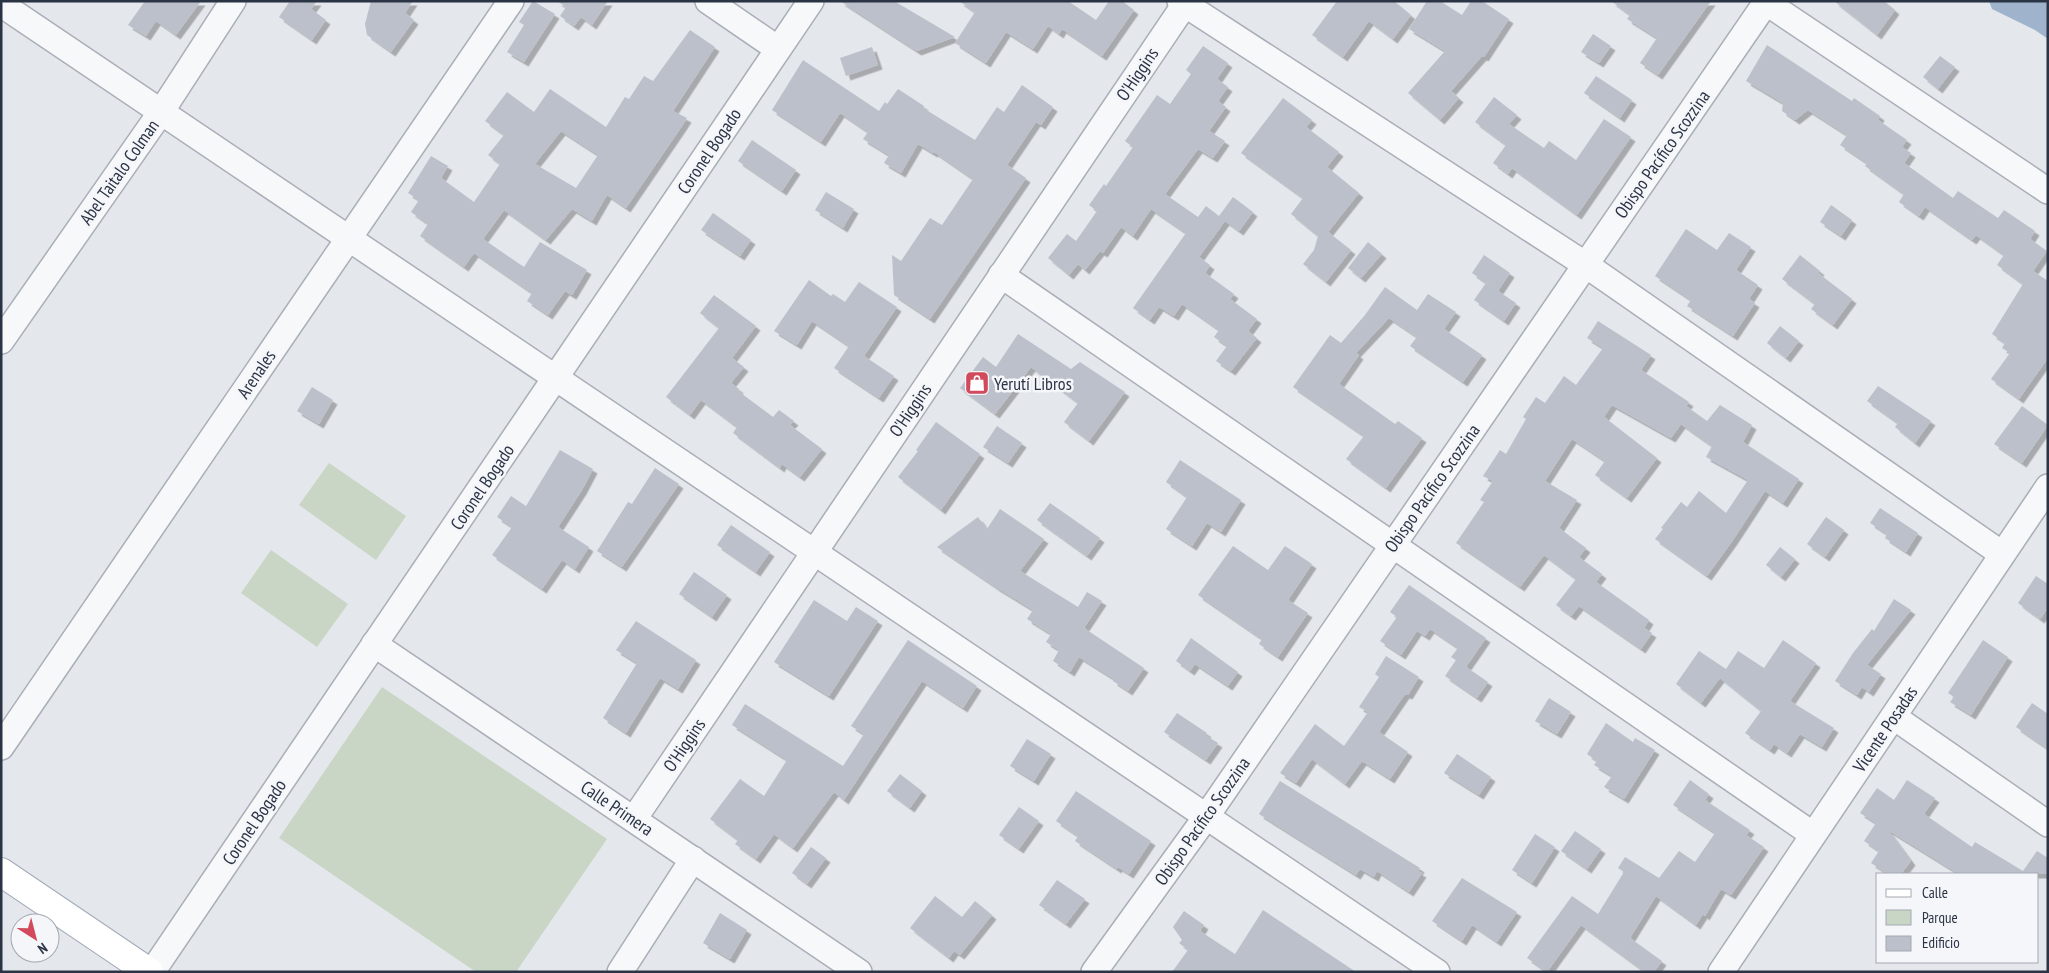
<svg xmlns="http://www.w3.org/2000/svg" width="2049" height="973" viewBox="0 0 2049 973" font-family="'PT Sans Narrow',sans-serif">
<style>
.green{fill:#c9d6c5}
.water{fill:#9fb4cc}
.building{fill:#bbc0ca;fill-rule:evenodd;filter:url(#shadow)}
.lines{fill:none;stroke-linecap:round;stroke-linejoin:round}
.minor-casing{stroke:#a9aeb7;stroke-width:28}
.major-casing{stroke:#a3abb8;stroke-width:30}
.minor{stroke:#f7f8fa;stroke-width:25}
.major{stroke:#fff;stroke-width:28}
.labels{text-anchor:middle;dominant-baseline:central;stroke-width:5;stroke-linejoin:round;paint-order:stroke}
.street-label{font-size:18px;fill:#2b3445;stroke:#f4f6f9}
.poi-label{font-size:18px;fill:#2b3445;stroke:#f4f6f9;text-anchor:start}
</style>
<defs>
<filter id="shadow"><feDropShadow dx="4.5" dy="4.5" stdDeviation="0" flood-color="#0004"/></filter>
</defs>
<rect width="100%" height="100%" fill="#e4e7ec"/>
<!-- green -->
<g class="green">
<path d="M329,463l77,53 -30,44 -77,-55z"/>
<path d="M271,550l77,54 -31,43 -76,-54z"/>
<path d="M382,687l225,152 -91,133h-40l-197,-134z"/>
</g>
<!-- water -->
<path class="water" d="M1989,1h59v38l-13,-9 -43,-21z"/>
<!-- building -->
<g class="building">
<path d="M145,1h56l-25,34 -20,-14 -10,15 -18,-11z"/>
<path d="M290,1h27l-6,8 15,11 -14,20 -33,-23z"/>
<path d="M371,1h42l-8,12 9,7 -23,32 -24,-17 -2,-11z"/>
<path d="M533,1l22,13 -31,48 -17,-10 17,-27 -5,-3z"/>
<path d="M557,1h51l-16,24 -11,-8 -7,9 -14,-10 6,-9z"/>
<path d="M840,1h54l61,36 -38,14z"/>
<path d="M959,1h109l28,19 13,-19h13l12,9 -32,46 -40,-27 -3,5 -11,-8 -15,23 -27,-17 -20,31 -31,-20 20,-31z"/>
<path d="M1337,1h57l17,14 -18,24 -24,-18 -26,36 -31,-22z"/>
<path d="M1427,1h13l22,14 9,-14h11l27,18 -25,38 -2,-1 -31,35 8,7 -19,22 -32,-27 37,-42 -36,-22z"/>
<path d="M1611,1h100l-53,74 -18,-12 17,-25 -30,-19 3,-4z"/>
<path d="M1834,1h50l11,9 -18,25z"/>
<path d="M690,30l25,17 -42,64 14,7 -5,8 -56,82 -19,-13 -15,26 -20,-12 -26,31 -42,-30 -21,29 41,28 16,-25 47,28 -15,25 -7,-4 -17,24 -21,-14 5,-8 -58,-40 -10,14 -44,-31 8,-12 -17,-12 8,-12 -11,-7 23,-37 17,10 -7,12 33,24 26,-38 -12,-9 16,-20 -19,-14 22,-29 27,20 16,-23 56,38 19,-30 4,2 15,-23 9,5zM561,131l37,24 -22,33 -41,-24z"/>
<path d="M1593,34l18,12 -12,17 -18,-11z"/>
<path d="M1767,45l85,56 2,-3 26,18 -2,4 29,20 -5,7 9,6 -7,10 49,35 5,-7 40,27 6,-8 31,21 -5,8 17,12 -14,20 15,10v77l-29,41 -28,-20 19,-26 -8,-5 3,-5 -13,-9 31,-50 -26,-19 7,-10 -28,-20 -4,5 -47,-33 -6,9 -20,-14 5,-8 -39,-28 2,-3 -27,-18 7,-10 -39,-25 -13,10 -13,-9 1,-8 -37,-22z"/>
<path d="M1203,46l25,17 -11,16 11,8 -10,14 8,6 -17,24 16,10 -12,17 -15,-9 -33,45 33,23 8,-11 13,10 14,-19 20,15 -14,19 -14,-10 -26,36 11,8 -5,8 29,21 -4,5 27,20 -9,12 9,7 -26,33 -15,-10 11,-15 -13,-9 5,-7 -37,-26 -8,12 -15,-9 -9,13 -17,-12 53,-75 -35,-24 -18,27 -12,-9 -18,26 -3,-2 -15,19 -7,-6 -9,11 -21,-17 19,-24 9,7 21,-30 -8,-6 15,-21 2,2 27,-39 -8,-6 32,-46 13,9 21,-30 -5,-4z"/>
<path d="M872,47l6,18 -32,11 -6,-18z"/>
<path d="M1940,56l15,11 -17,22 -15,-12z"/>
<path d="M803,60l76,51 6,-9 2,2 11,-15 26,17 -1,2 52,32 22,-33 7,5 18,-27 31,22 -12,18 -5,-3 -29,43 19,13 -96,141 -36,-24 -2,-40 9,6 29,-43 12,7 31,-46 -39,-27 -1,1 -15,-9 -17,29 -17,-10 5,-8 -26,-16 5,-7 -28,-19 -19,29 -49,-32z"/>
<path d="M1596,76l36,24 -12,18 -36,-25z"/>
<path d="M1494,97l23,18 -8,9 35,24 5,-7 27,19 28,-41 27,18 -54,78 -65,-47 -4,6 -15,-11 13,-18 -31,-23z"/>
<path d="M1283,98l29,22 -6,7 33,25 -12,15 32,26 -31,39 23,18 -25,32 -23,-18 11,-14 4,-14 -27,-22 12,-16 -62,-45z"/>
<path d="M752,140l44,30 -14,21 -44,-30z"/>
<path d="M826,192l28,17 -11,19 -28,-18z"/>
<path d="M1831,205l21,15 -11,16 -21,-14z"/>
<path d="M713,213l38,27 -11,16 -39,-26z"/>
<path d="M1686,229l31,21 12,-17 22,14 -15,23 22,15 -9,14 6,4 -22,33 -46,-30 4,-6 -36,-24z"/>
<path d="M1368,242l14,12 -21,24 -13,-10z"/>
<path d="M1484,255l26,18 -12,18 -26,-18z"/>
<path d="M1800,255l20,16 -2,2 34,26 -19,26 -22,-16 4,-5 -33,-25z"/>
<path d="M809,280l22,16 2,-2 12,8 14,-20 38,25 -33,49 30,20 -15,22 -45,-30 15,-22 -37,-25 -15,24 -23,-14z"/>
<path d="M1486,283l30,20 -12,18 -30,-21z"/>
<path d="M1385,287l32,23 11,-16 28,18 -12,17 38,26 -19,27 -53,-36 7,-9 -28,-19 -33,35 3,2 -20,29 56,40 3,-3 24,17 -36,50 -40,-29 18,-23 -71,-49 37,-52 11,8 24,-28z"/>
<path d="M714,295l42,31 -24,32 12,9 -13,16 8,6 -1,2 35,26 6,-7 15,11 -4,4 32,24 -22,28 -18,-13 -2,4 -47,-35 4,-6 -36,-27 -11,15 -24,-18 53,-69 -19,-15z"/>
<path d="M1598,321l53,34 -10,15 48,32 -3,4 21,15 13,-16 32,20 -9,17 56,37 -16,24 -18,-12 -32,49 -26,36 -52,-37 8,-10 -2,-1 20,-26 6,5 12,-16 27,22 22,-33 -42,-23 6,-11 -31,-22 -10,14 -59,-33 -8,12 53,41 -30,40 -32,-23 10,-14 -33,-22 -27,42 32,19 -18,28 27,20 -7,9 23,17 -6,8 53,38 -5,8 8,5 -11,16 -62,-43 -8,10 -15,-11 20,-26 -32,-24 -24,32 -64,-44 28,-41 -4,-2 13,-19 -10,-5 17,-26 6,4 20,-35 -3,-2 13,-20 9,6 19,-27 12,9 27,-37 -16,-10z"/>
<path d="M1780,326l19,15 -13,17 -19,-15z"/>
<path d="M1018,334l53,35 9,-7 45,30 -36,49 -25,-19 14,-19 -47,-36 -36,47 -35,-26 23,-31 13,10z"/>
<path d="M1878,386l53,35 -16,22 -20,-16 3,-4 -31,-22z"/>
<path d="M312,387l21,13 -14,24 -22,-13z"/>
<path d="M2022,406l26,19 -26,38 -28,-19z"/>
<path d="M936,422l44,32 -39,56 -43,-33 20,-26 -2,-1z"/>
<path d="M997,426l25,17 -14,20 -25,-16z"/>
<path d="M560,450l33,19 -11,21 -24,37 31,20 -14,22 -13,-9 -20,29 -50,-34 20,-28 -15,-10 14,-21 15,10z"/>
<path d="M1180,460l61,40 -20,32 -14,-9 -15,23 -26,-17 21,-32 -21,-15z"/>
<path d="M655,468l24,16 -57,83 -25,-16 31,-49 4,2z"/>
<path d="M1050,503l50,35 -13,18 -50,-36z"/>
<path d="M1880,508l38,25 -12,19 -21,-14 2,-4 -17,-11z"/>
<path d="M1000,509l44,30 -24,32 58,36 9,-15 15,9 -18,27 60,40 -16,23 -15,-10 1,-2 -35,-22 -9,15 -17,-11 6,-11 -13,-8 5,-8 -24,-15 6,-9 -36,-22 -60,-41 41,-30 9,12z"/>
<path d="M1826,517l18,13 -19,27 -18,-13z"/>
<path d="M731,525l39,27 -14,20 -39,-27z"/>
<path d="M1233,546l35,24 17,-24 27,18 -24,36 20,13 -30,44 -19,-13 3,-5 -64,-44z"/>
<path d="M1780,547l15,12 -14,18 -15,-12z"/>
<path d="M694,572l33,23 -15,22 -33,-23z"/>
<path d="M2036,576l12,8v24l-8,11 -22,-16z"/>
<path d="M1409,585l77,53 -20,29 -15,-10 7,-9 -28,-19 -5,7 -8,-5 -16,24 -21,-14 17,-24 -7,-5z"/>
<path d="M1894,599l17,11 -44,55 14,9 -12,18 -7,-5 -5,8 -22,-14 18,-28 19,-24 2,2z"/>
<path d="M814,600l33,21 9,-14 22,14 -49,75 -55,-34z"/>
<path d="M636,621l60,39 -18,29 -18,-11 -34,55 -23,-15 34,-55 -21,-13z"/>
<path d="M1191,638l47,34 -10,14 -33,-22 -5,7 -14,-10z"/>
<path d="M908,640l69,46 -14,22 -41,-27 -78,119 -10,-8 -41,56 -19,-14 -18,25 -21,-15 3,-4 -28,-21 30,-40 24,17 23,-36 -55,-35 13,-21 98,62 21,-32 -13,-8z"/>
<path d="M1783,640l33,23 -26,38 44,27 -12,19 -22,-13 -13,19 -13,-9 -4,6 -25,-17 16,-22 -41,-33 -19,25 -25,-19 23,-33 27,18 12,-18 26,17z"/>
<path d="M1983,640l25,17 -37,58 -21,-13 4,-5 -6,-4z"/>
<path d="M1386,656l33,21 -11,18 -3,-1 -26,38 29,20 -18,27 -28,-18 -17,23 -33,-25 -16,24 -16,-10 35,-49 29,22 24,-34 -9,-5 20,-30 -4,-3z"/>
<path d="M1456,660l32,22 -11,16 -32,-22z"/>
<path d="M1549,698l22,14 -14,22 -22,-13z"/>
<path d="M2032,703l16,11v35l-32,-22z"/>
<path d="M1177,713l30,20 -2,2 13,8 -12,17 -42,-28z"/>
<path d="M1606,723l27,19 2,-4 20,12 -31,49 -20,-12 8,-11 -18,-11 3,-4 -10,-7z"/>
<path d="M1027,739l24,15 -17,27 -24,-15z"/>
<path d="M1457,754l34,23 -12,18 -35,-22z"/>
<path d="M900,774l22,17 -12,17 -23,-17z"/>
<path d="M1690,780l19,14 -4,6 45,30 -4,5 18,12 -33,48 -10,-6 -16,27 -2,-2 -7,11 -40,-29 -26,42 32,23 -8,11h-9l-64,-47 -34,47 -20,-14 45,-62 26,18 26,-42 -6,-4 7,-11 34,21 20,-27 16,11 20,-29 -42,-28z"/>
<path d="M1907,780l28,18 -11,16 48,33 3,-5 48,29 14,-20 11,7v16h-89l-71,-44 23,31 -10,13h-13l-17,-11 8,-12 -15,-10 12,-18 -16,-10 17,-25 17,12z"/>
<path d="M1280,781l140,87 -2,3 4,2 -13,19 -32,-21 -3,6 -14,-8 -4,6 -97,-61z"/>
<path d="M1076,791l75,50 -22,33 -11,-7 -1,2 -42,-28 3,-5 -22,-15z"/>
<path d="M1019,807l20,14 -20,28 -20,-14z"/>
<path d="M1575,831l26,18 -14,20 -26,-18z"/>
<path d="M1535,834l20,13 -23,36 -20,-13z"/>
<path d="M811,847l15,11 -19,26 -15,-11z"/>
<path d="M1462,878l55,34 -20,30 -25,-17 -10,16 -30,-20z"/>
<path d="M1057,880l28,19 -19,25 -27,-19z"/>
<path d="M935,896l27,21 13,-16 17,14 -32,40 -6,-4 -5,7 -39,-30z"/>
<path d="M1263,910l93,62h-184l16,-22 -9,-7 3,-3 -9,-13 11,-16 20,14 -4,6 35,23z"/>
<path d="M720,913l27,17 -17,29 -27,-16z"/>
</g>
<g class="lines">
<defs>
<g id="minor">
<path d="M708,1l70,48"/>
<path d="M1180,1l406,264 416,289"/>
<path d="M1764,1l284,190"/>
<path d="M1,4l1436,968"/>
<path d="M1001,275l811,559"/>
<path d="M1,341l160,-229 72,-111"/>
<path d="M374,644l485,328"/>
<path d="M1894,717l154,107"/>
<path d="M1,747l510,-746"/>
<path d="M634,819l553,-818"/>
<path d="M152,972l659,-971"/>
<path d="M620,972l73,-113"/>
<path d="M1094,972l112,-155 561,-816"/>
<path d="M1721,972l327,-485"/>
</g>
<path id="major" d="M1,872l148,100"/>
</defs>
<!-- minor casing -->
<use href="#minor" class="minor-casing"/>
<!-- major casing -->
<use href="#major" class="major-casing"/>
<!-- minor -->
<use href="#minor" class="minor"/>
<!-- major -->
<use href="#major" class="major"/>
</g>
<!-- icons -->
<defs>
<symbol id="shop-square" viewBox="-11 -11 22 22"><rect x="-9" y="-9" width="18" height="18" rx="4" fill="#d1495b" stroke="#f4f6f9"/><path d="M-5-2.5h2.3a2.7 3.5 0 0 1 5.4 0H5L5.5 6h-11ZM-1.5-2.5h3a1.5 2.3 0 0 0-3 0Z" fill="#fff"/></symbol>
</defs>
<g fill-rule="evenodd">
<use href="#shop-square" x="963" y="369" width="28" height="28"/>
</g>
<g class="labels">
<!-- street labels -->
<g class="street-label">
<text transform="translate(1137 74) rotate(-56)">O'Higgins</text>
<text transform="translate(709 151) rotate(-56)">Coronel Bogado</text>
<text transform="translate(1662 154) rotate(-55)">Obispo Pacífico Scozzina</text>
<text transform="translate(119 172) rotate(-55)">Abel Taitalo Colman</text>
<text transform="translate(256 374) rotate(-56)">Arenales</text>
<text transform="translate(910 410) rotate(-56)">O'Higgins</text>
<text transform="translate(482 487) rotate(-56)">Coronel Bogado</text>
<text transform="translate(1432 488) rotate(-55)">Obispo Pacífico Scozzina</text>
<text transform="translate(1885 729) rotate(-56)">Vicente Posadas</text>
<text transform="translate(684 745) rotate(-56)">O'Higgins</text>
<text transform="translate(617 808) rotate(34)">Calle Primera</text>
<text transform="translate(1202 821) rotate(-55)">Obispo Pacífico Scozzina</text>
<text transform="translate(254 822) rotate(-56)">Coronel Bogado</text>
</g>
<!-- poi labels -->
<g class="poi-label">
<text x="994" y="383">Yerutí Libros</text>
</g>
</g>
<!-- border -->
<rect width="2049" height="973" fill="none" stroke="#2b3445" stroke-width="5"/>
<!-- legend -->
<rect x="1876" y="873" width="162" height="90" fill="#f4f6f9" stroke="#a4a8b1"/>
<rect x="1886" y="889" width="25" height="8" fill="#ffffff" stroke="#a4a8b1"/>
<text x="1922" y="898" font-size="15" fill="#2b3445">Calle</text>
<rect x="1886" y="910" width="25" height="15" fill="#c9d6c5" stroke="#a4a8b1"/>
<text x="1922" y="923" font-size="15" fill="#2b3445">Parque</text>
<rect x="1886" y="936" width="25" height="15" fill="#bbc0ca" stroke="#a4a8b1"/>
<text x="1922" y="948" font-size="15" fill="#2b3445">Edificio</text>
<!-- north arrow -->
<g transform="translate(35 938) rotate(144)"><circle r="24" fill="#f4f6f9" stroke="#a4a8b1"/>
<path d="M0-4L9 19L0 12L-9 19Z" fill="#d1495b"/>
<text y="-8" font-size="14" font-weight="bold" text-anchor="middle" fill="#2b3445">N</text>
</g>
</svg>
